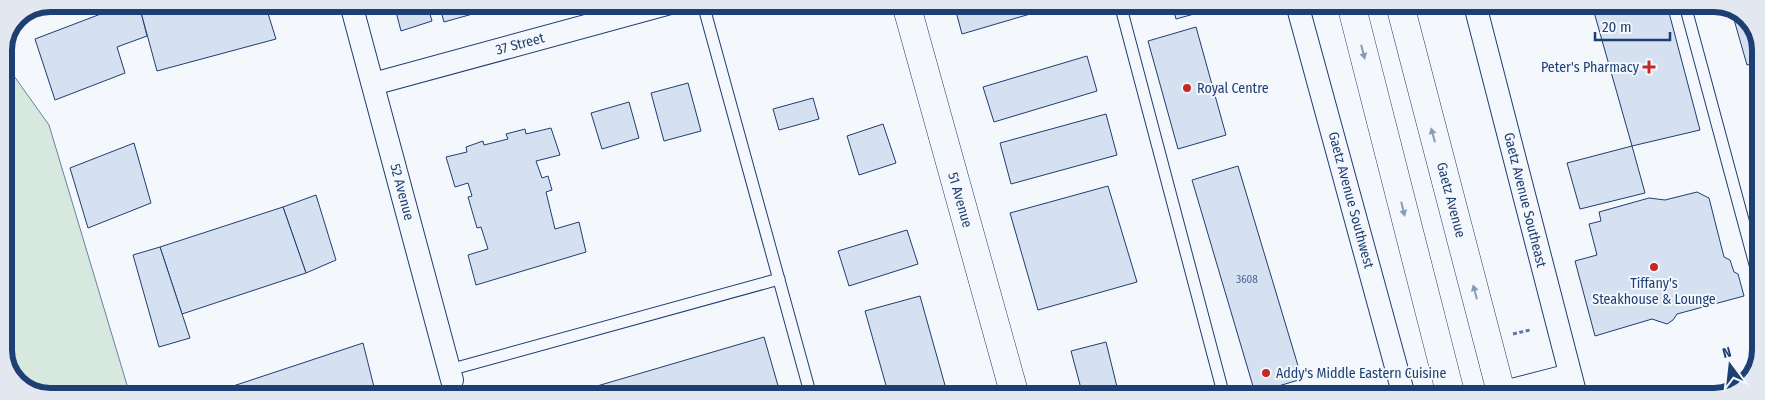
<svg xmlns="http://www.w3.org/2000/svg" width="1765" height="400" viewBox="0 0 1765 400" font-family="'Fira Sans Condensed',sans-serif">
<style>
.green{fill:#d7e8df;stroke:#687fa3}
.building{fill:#d5e0f0;stroke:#1d3f73}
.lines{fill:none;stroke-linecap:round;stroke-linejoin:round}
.lane-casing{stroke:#1d3f73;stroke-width:13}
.street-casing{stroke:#1d3f73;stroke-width:24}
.secondary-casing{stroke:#1d3f73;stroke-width:29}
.primary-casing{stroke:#1d3f73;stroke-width:29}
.path{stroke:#5e769c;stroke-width:3;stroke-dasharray:4 2.5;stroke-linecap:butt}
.lane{stroke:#f4f7fb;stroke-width:11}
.street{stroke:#f4f7fb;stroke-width:22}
.secondary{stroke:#f4f7fb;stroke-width:28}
.primary{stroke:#f4f7fb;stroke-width:28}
.oneway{fill:#889bb7}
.poi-dot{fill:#c62828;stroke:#f4f7fb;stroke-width:2}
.labels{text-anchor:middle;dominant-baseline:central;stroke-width:4;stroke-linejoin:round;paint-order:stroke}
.number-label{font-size:11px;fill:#4b6792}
.street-label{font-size:14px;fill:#1d3f73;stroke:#f4f7fb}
.poi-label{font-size:14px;fill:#1d3f73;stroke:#f4f7fb;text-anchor:start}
.rim{fill:none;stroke:#1d3f73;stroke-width:6}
</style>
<rect width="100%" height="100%" fill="#f4f7fb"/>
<!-- green -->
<path class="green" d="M4,62l45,63 81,270h-89l-26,-14 -11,-25z"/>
<!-- building -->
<g class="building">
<path d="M127,4h12l8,32 -30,11 8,26 -70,27 -20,-61z"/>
<path d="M145,4h120l11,35 -119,32 -18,-66z"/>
<path d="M394,4h33l5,17 -31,10z"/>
<path d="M439,4h47l1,6 -43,12z"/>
<path d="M954,4h81l2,8 -75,22z"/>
<path d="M1172,4h58l-54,15z"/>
<path d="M1592,5h75l33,125 -68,16z"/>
<path d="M1731,9l19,10 11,25v18l-14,3z"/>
<path d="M1196,27l30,108 -48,14 -30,-108z"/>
<path d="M1087,56l10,35 -103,31 -11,-35z"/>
<path d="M688,83l13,48 -37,10 -13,-48z"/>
<path d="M813,98l6,21 -40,11 -6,-21z"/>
<path d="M629,102l10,36 -37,11 -11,-36z"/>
<path d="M1106,114l11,41 -106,29 -11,-41z"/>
<path d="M883,124l13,39 -37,12 -12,-39z"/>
<path d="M551,128l9,27 -24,6 6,17 6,-2 4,14 -6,2 9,37 24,-7 7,30 -110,33 -8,-30 20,-6 -7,-22 -4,1 -9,-31 4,-1 -4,-13 -13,4 -9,-30 21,-5 -1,-5 17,-6 1,4 24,-6 -2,-5 19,-5 1,5z"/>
<path d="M134,143l17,60 -63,25 -18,-60z"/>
<path d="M1632,146l13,47 -65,16 -13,-46z"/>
<path d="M1238,166l64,213 -47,14 -63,-213z"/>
<path d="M1108,186l29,96 -99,28 -28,-97z"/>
<path d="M1697,192l12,6 15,59 6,3 4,12 4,2 6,22 -67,18 -4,6 -6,4 -15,-5 -57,17 -20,-75 22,-6 -8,-31 12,-3 -2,-9 50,-14 16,2z"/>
<path d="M316,195l20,65 -30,13 -23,-66z"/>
<path d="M283,207l23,66 -124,41 -22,-67z"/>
<path d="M907,230l11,34 -69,22 -11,-35z"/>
<path d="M160,247l30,91 -31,9 -26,-92z"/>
<path d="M920,296l28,100h-59l-24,-85z"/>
<path d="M764,337l17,59h-218z"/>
<path d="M1106,342l12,49 -16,5h-19l-12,-45z"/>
<path d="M363,343l13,52h-170z"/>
</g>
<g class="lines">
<defs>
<g id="lane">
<path d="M703,4l108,392"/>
<path d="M1120,4l104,392"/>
<path d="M1685,5l75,278"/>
<path d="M449,370l330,-91"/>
</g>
<g id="street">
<path d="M351,4l101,376"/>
<path d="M1297,4l107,392"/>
<path d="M1475,5l101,391"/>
<path d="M373,84l294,-80"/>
<path d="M1488,396l82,-21"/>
</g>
<path id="secondary" d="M906,4l109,392"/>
<g id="primary">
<path d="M1351,4l100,392"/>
<path d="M1400,5l102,391"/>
</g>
</defs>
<!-- lane casing -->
<use href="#lane" class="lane-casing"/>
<!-- street casing -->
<use href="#street" class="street-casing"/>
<!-- secondary casing -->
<use href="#secondary" class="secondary-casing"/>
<!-- primary casing -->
<use href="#primary" class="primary-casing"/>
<!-- path -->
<path class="path" d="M1513,334l17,-4"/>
<!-- lane -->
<use href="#lane" class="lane"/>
<!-- street -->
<use href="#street" class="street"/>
<!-- secondary -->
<use href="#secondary" class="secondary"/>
<!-- primary -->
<use href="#primary" class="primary"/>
</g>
<!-- one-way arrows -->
<defs><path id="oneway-solid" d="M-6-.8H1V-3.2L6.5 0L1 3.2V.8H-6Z" transform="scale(1.25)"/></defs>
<g class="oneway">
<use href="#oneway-solid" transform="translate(1363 52) rotate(76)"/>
<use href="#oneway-solid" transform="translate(1433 135) rotate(-105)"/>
<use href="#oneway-solid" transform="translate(1403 209) rotate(76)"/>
<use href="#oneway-solid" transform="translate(1475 292) rotate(-105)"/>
</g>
<!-- markers -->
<g class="poi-dot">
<path d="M1646.5 59.5h5v5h5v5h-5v5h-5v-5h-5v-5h5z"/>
<circle cx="1187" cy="88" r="5"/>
<circle cx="1654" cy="267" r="5"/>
<circle cx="1266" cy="373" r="5"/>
</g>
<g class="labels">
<!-- number labels -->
<g class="number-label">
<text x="1247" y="279">3608</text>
</g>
<!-- street labels -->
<g class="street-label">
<text transform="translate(520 44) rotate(-15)">37 Street</text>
<text transform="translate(402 192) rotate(75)">52 Avenue</text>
<text transform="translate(960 200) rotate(74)">51 Avenue</text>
<text transform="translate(1351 200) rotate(75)">Gaetz Avenue Southwest</text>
<text transform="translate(1451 200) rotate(75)">Gaetz Avenue</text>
<text transform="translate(1525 200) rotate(76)">Gaetz Avenue Southeast</text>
</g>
<!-- poi labels -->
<g class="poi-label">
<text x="1639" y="67" text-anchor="end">Peter's Pharmacy</text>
<text x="1197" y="88">Royal Centre</text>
<text x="1654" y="283" text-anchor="middle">Tiffany's<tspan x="1654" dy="16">Steakhouse &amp; Lounge</tspan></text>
<text x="1276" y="373">Addy's Middle Eastern Cuisine</text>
</g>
</g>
<!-- crop -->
<path d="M0 0H1765V400H0ZM50 12H1714A38 38 0 0 1 1752 50V350A38 38 0 0 1 1714 388H50A38 38 0 0 1 12 350V50A38 38 0 0 1 50 12Z" fill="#e3e8f0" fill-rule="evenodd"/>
<path class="rim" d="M50 12H1714A38 38 0 0 1 1752 50V350A38 38 0 0 1 1714 388H50A38 38 0 0 1 12 350V50A38 38 0 0 1 50 12Z"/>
<!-- north arrow -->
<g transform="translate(1730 365) rotate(345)" stroke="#f4f7fb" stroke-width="4" paint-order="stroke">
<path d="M0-4L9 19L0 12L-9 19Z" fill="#1d3f73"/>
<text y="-8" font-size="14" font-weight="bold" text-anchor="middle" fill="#1d3f73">N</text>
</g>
<!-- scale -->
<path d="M1595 32v8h75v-8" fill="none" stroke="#1d3f73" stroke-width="2.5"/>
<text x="1602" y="32" font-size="15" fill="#1d3f73" stroke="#f4f7fb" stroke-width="4" paint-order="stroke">20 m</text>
</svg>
